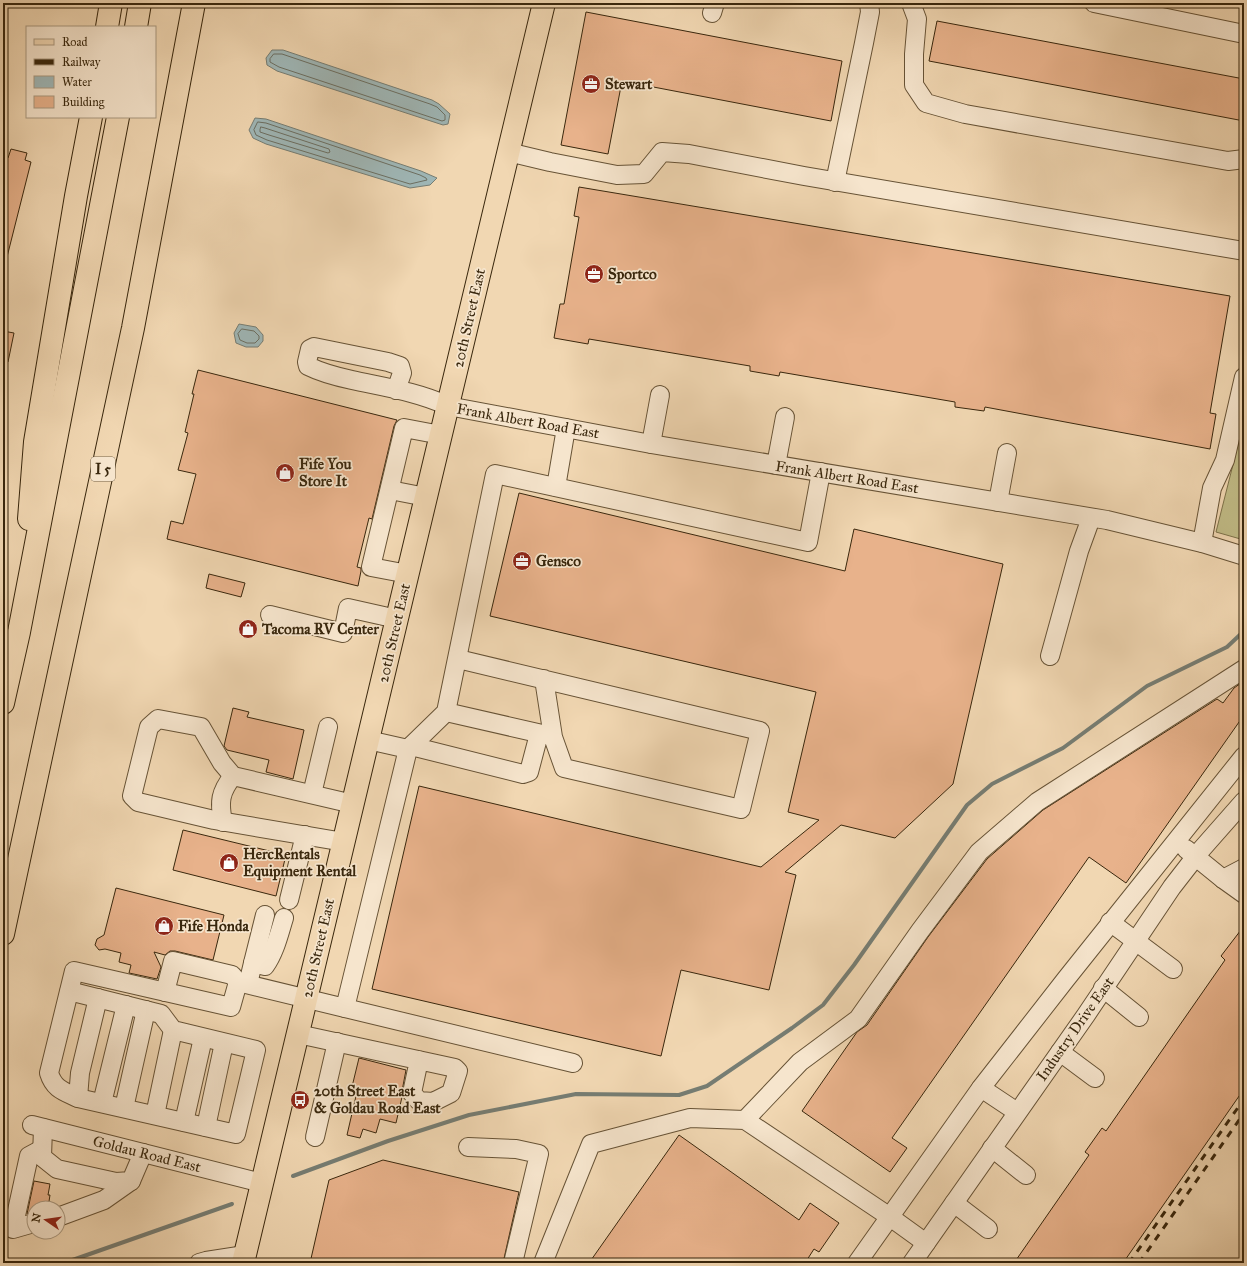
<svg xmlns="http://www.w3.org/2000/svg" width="1247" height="1266" viewBox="0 0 1247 1266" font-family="'IM FELL Great Primer',serif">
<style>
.green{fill:#c1bc87;stroke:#7d724a}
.water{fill:#9fb7b7;stroke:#767d73}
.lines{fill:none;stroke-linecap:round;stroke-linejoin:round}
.shore{stroke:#6c6f62;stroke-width:1}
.stream{stroke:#767d73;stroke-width:4}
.building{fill:#e8b28b;stroke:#39270d}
.minor-casing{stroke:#675336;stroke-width:20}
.major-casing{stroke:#39270d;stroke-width:24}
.highway-casing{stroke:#39270d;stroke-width:24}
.minor{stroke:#f6e5cd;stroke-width:18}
.major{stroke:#f1d7b2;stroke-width:22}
.highway{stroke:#f1d7b2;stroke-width:22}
.rail{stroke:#39270d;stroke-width:3;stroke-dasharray:7 7;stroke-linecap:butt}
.labels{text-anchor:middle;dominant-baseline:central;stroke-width:3.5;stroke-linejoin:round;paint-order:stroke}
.shield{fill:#f6e5cd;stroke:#726047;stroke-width:1}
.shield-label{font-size:14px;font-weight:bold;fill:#39270d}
.poi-label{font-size:15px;font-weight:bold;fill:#39270d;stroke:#f6e5cd;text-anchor:start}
.street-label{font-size:15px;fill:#39270d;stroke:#f6e5cd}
</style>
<rect width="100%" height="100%" fill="#f1d7b2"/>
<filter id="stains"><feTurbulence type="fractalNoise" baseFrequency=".005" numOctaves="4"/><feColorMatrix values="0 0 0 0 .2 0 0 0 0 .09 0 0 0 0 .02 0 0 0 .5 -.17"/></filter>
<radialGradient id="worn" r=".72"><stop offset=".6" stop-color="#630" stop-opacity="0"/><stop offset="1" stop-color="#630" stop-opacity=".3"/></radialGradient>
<!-- green -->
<path class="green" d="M1244,421v119l-28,-8z"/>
<!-- water -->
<g class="water">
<path d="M272,50h11l149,50 7,4 11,10 -2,10 -5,1 -166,-54 -10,-6 -1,-7z"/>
<path d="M255,118l11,1 155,52 16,7 -7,7 -20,3 -144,-44 -13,-6 -4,-8z"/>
<path d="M239,324l17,3 7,8v6l-5,6h-12l-10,-4 -2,-10z"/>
</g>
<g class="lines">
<!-- shore -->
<g class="shore">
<path d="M274,54h8l148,50 7,3 8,8v5l-3,1 -163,-54 -9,-5v-3z"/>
<path d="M258,122l8,1 154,52 6,3 1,2 -17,4 -143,-44 -11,-5 -2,-5z"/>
<path d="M261,127l4,1 64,21 1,3 -2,1 -59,-18 -9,-3v-2z"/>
<path d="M242,329l12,2 5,5v3l-4,4h-8l-7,-3 -2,-6z"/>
</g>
<!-- stream -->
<g class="stream">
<path d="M293,1176l95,-35 81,-26 107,-21 103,1 28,-9 85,-58 31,-23 31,-40 113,-160 25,-21 71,-36 84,-62 80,-39 17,-16"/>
<path d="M64,1263l168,-59"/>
</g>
</g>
<!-- building -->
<g class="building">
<path d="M586,12l256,49 -11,60 -209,-40 -14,73 -47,-9z"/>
<path d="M937,21l307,58v42l-315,-60z"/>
<path d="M11,149l16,4 -2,7 6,2 -24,95h-4v-100l5,1z"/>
<path d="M579,187l651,109 -20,117 6,1 -6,35 -225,-42 -1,4 -29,-4v-5l-175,-30 -1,4 -29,-5v-5l-161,-27 -1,5 -34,-6 6,-34h4l15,-87 -5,-1z"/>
<path d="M3,331l11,2 -6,29h-5z"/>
<path d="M198,370l199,50 -3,6 -22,93 -3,-1 -12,49 4,1v3l-3,15 -191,-47 4,-18 12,3 13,-50 -18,-4 10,-37 -3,-1 9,-38h-2z"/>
<path d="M519,493l326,78 9,-42 149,35 -50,220 -58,54 -54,-13 -56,47 11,3 -27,115 -88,-20 -20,86 -289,-67 47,-203 342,81 58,-47 -31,-8 28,-120 -326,-76z"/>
<path d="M209,574l36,9 -4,14 -35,-9z"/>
<path d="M1244,681v34l-118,168 -37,-26 -197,281 15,10 -17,24 -88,-61 55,-79 10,-7 61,-88 59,-78 56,-49 174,-111 6,4 11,-15z"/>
<path d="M233,708l16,4 -2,5 57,13 -11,49 -27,-7 3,-12 -42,-10 -3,-4z"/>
<path d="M183,830l103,25 -10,41 -103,-26z"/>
<path d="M116,888l108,27 -11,45 -38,-9h-5l-5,4 -11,-3 7,15 -4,12 -28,-6 2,-8 -12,-3 2,-9 -16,-4 -6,1 -4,-5 2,-6 7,-4z"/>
<path d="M1244,926v163l-121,174h-109l75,-108 -4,-3 17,-24 4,3 119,-171 -4,-4z"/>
<path d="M359,1058l47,12 -4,21v6l-6,26 -16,-4 -4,14 -13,-4 -3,9 -13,-3 9,-39 -6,-1z"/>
<path d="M679,1135l120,85 11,-17 29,20 -20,29 -5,-3 -9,14h-216z"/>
<path d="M383,1160l136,32 -16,71h-193l19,-83z"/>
<path d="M34,1181l16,3 -2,11h2l-2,13h-14v5l-7,1z"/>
</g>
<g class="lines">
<defs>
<g id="minor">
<path d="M911,3l6,16 -3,35v31l12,18 39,11 263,47 16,-2"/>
<path d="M1094,3l150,31"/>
<path d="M712,13l3,-10"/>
<path d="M508,152l42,10 67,13 27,-1 18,-22 27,2 115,22 440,75"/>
<path d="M835,182l29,-139 6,-31 -1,-9"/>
<path d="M396,390l6,-17 -2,-7 -12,-4 -74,-15 -4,2 -3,13 1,4c14,7 30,11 44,14 32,7 66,12 96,26l203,38 456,76 95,23 42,13"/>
<path d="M651,444l9,-49"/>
<path d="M776,465l9,-48"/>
<path d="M556,487l10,-59"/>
<path d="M390,490l36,7"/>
<path d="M998,502l9,-49"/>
<path d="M1202,543l10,-55 13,-28 19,-83"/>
<path d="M408,574l-37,-7 33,-139 37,7"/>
<path d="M270,615l73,18 5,-25 49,11"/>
<path d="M1050,656l29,-105 12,-33"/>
<path d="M458,659l302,72 -19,78 -177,-41 -11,-31 -9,-58"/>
<path d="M446,712l105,24"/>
<path d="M411,746l112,28 6,-2 10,-38"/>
<path d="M408,749l38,-37 49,-238 313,68 13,-70"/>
<path d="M312,794l16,-67"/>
<path d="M223,822c-4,-20 -3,-30 10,-46"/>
<path d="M344,842l-130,-22 -76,-18 -6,-6 17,-69 9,-8 43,8 21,36 11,13 120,28"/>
<path d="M1186,849l37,30 21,15"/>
<path d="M1223,879l21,-11"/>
<path d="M289,900l16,-65"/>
<path d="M1110,922l63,47"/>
<path d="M253,963l12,-48"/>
<path d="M248,984l5,-21 12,3c10,-14 14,-32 19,-48"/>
<path d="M1103,988l36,29"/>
<path d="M69,991l92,23 12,16 83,20 -20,84 -158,-36c-15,-7 -24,-9 -29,-25l25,-102 157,36 7,-25"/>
<path d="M165,992l8,-31 59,14 6,7 107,26 63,-259 -40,-9"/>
<path d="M345,1008l228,55"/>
<path d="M298,1034c52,11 105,23 157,34l3,3 -7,22 -18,9 -14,-1 -7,-8 7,-33"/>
<path d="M1060,1052l35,26"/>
<path d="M981,1088l36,24"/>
<path d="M78,1098l2,-25 18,-75"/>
<path d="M102,1103l24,-98"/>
<path d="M124,1108l22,-98"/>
<path d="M155,1115l18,-85"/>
<path d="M745,1120l55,-58 58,-43 62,-88 59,-79 58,-50 207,-133"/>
<path d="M184,1122l19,-84"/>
<path d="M32,1125l230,58"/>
<path d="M206,1127l18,-84"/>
<path d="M43,1128l-1,29 15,12 59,13 15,-1 12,-28"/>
<path d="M315,1137l22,-95"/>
<path d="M468,1147l48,2 23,5 -26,109"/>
<path d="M992,1148l34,27"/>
<path d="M954,1203l34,26"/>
<path d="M58,1217l46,-17 27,-19"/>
<path d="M34,1223l-21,6 16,-73 13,-7"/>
<path d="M199,1263l7,-2 39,-6"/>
<path d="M543,1263l48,-119 99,-26 55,2 145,97 36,26"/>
<path d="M857,1263l124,-175 85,-109 178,-223"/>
<path d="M912,1263l174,-248 86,-128 28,-36 44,-50"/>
</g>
<path id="major" d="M243,1263l301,-1260"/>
<g id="highway">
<path d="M107,27l4,-24"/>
<path d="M136,27l4,-24"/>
<path d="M29,519l6,-77 41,-246 15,-79"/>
<path d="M3,703l16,-71 99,-515"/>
<path d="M3,934l130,-606 61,-325"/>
</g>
</defs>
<!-- minor casing -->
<use href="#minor" class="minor-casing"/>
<!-- major casing -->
<use href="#major" class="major-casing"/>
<!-- highway casing -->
<use href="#highway" class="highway-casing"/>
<!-- minor -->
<use href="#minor" class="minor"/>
<!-- major -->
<use href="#major" class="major"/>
<!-- highway -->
<use href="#highway" class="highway"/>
<!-- rail -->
<g class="rail">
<path d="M1129,1263l115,-164"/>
<path d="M1139,1263l105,-150"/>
</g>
</g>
<!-- icons -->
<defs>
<symbol id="office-disc" viewBox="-11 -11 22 22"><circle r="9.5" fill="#8f2418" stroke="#f6e5cd"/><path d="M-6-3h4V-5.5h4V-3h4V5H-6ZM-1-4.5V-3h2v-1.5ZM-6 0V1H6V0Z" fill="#fff"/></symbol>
<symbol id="shop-disc" viewBox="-11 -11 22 22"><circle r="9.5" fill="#8f2418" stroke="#f6e5cd"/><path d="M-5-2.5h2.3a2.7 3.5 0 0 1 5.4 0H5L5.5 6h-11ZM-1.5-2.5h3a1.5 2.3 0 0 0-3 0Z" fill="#fff"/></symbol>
<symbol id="bus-disc" viewBox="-11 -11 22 22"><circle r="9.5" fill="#8f2418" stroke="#f6e5cd"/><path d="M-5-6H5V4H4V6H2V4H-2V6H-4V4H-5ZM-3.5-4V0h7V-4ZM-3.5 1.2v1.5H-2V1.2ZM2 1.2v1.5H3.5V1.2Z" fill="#fff"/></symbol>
</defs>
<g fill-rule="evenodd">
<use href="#office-disc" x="580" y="73" width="22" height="22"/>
<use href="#office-disc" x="583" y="263" width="22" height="22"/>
<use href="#shop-disc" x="274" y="462" width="22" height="22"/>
<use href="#office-disc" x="511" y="550" width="22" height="22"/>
<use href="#shop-disc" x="237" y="618" width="22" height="22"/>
<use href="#shop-disc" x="218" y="852" width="22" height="22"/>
<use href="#shop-disc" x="153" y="915" width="22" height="22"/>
<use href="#bus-disc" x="289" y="1089" width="22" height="22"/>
</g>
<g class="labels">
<!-- shield labels -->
<rect class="shield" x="91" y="457" width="24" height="24" rx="3"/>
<g class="shield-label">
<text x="103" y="469">I 5</text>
</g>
<!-- poi labels -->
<g class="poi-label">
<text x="605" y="84">Stewart</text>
<text x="608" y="274">Sportco</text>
<text x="299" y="464">Fife You<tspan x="299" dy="17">Store It</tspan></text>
<text x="536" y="561">Gensco</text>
<text x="262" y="629">Tacoma RV Center</text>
<text x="243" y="854">HercRentals<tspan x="243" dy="17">Equipment Rental</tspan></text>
<text x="178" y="926">Fife Honda</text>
<text x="314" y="1091">20th Street East<tspan x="314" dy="17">&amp; Goldau Road East</tspan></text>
</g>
<!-- street labels -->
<g class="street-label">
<text transform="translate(469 318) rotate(-77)">20th Street East</text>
<text transform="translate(528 421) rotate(10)">Frank Albert Road East</text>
<text transform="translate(847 477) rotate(9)">Frank Albert Road East</text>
<text transform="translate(394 633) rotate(-77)">20th Street East</text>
<text transform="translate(318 948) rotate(-77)">20th Street East</text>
<text transform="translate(1075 1029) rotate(-55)">Industry Drive East</text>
<text transform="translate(147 1154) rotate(14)">Goldau Road East</text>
</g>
</g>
<!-- margin -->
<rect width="1247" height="1266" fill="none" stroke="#f1d7b2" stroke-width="16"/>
<rect x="4" y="4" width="1239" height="1258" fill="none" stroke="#39270d" stroke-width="2"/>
<rect x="8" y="8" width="1231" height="1250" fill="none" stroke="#39270d"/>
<!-- legend -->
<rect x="26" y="26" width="130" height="92" fill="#f6e5cd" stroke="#aa9980"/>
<rect x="34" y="39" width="20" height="6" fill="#f1d7b2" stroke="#aa9980"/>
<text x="62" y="46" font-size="12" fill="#39270d">Road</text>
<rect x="34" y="59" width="20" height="6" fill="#39270d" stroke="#aa9980"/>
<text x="62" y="66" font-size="12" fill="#39270d">Railway</text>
<rect x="34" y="76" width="20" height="12" fill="#9fb7b7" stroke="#aa9980"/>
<text x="62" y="86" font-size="12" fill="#39270d">Water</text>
<rect x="34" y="96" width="20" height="12" fill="#e8b28b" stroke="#aa9980"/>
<text x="62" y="106" font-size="12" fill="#39270d">Building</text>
<!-- north arrow -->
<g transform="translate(46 1220) rotate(283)"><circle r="19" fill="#f6e5cd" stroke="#aa9980"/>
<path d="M0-3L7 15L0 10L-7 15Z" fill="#8f2418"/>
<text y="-6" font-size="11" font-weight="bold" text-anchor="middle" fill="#39270d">N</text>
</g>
<rect width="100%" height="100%" filter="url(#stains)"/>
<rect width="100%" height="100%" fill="url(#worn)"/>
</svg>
